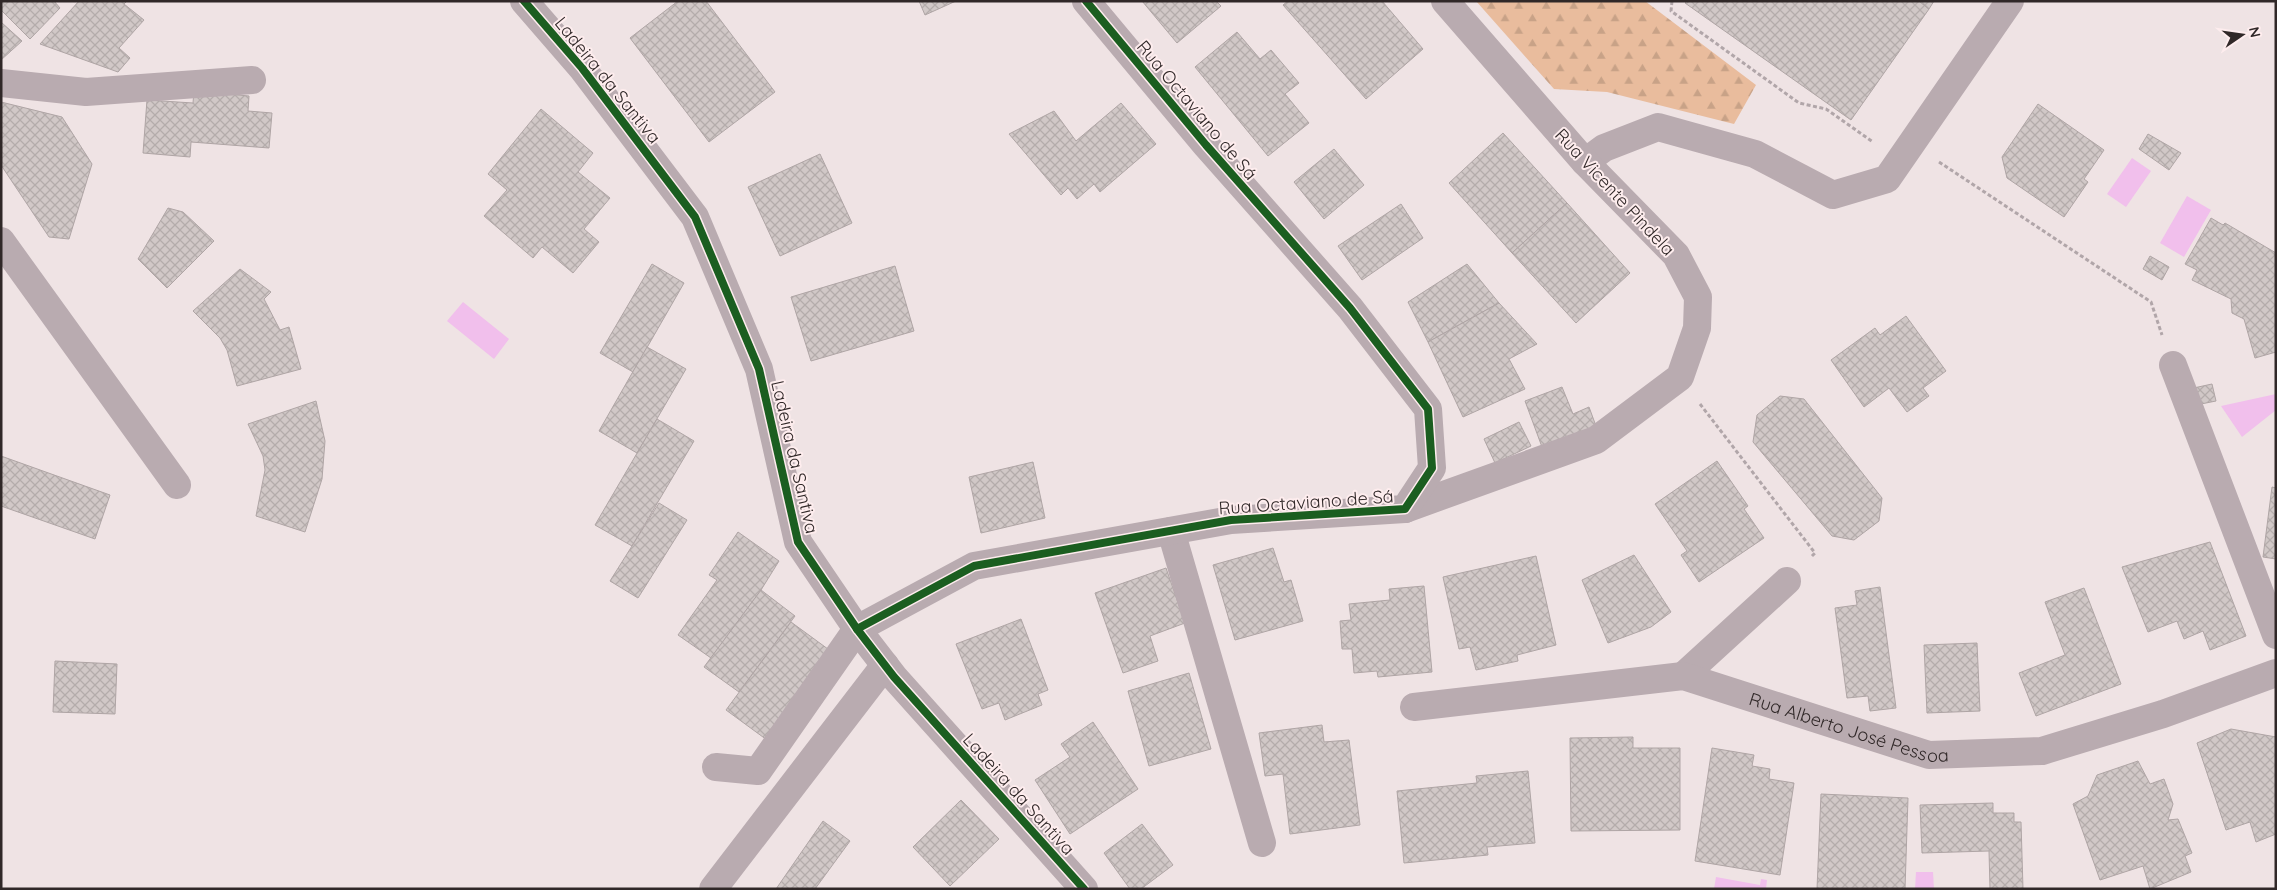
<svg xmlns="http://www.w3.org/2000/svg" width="2277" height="890" viewBox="0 0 2277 890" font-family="Quicksand,sans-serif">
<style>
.forest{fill:url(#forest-firs)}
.water{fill:#f1bfec}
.building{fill:url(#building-cross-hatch);stroke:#afa5a5}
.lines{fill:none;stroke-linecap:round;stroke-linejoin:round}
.path{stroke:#b1a6a9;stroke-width:3;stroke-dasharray:4 2.5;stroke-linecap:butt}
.minor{stroke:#b9abb0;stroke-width:28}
.cycleway-casing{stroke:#feedee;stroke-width:11}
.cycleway{stroke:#1b5e20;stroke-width:8}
.labels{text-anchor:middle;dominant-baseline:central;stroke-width:4;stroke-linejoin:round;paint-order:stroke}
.street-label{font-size:18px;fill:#302828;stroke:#feedee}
</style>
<defs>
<pattern id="forest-firs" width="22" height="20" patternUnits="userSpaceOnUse" patternTransform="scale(1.25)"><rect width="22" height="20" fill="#e9bc9d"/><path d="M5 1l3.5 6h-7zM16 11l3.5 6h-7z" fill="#c8a287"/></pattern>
<pattern id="building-cross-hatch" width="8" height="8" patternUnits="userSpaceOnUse" patternTransform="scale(1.25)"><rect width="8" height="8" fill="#d1c8c7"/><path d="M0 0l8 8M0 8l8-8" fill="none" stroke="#b4acab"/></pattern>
</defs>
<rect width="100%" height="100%" fill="#efe3e4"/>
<!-- forest -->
<path class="forest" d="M1476,1h169l111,84 -22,39 -127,-32 -53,-3z"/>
<!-- water -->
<g class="water">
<path d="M2132,158l19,13 -25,36 -19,-13z"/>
<path d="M2187,196l24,14 -27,47 -24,-14z"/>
<path d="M463,302l46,37 -15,20 -47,-38z"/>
<path d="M2276,394v16l-34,27 -21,-31z"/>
<path d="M1916,872h17l1,17h-19z"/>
<path d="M1716,877l44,8 1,-6 6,1 -1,9h-52z"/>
</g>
<!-- building -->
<g class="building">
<path d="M1,1h53l6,7 -30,31 -29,-29z"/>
<path d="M79,1h48l-3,3 20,16 -25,28 11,10 -12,14 -78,-28z"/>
<path d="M678,1h28l69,91 -66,50 -79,-104z"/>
<path d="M919,1h37l-31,14z"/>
<path d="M1142,1h74l5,5 -44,37z"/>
<path d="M1288,1h94l41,48 -57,50 -83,-94z"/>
<path d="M1687,1h232l10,8 -78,111 -166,-117z"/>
<path d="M1919,1h15l-5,8z"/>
<path d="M1,22l21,19 -21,19z"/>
<path d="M1237,32l23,27 11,-9 28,33 -14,11 24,29 -41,33 -73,-89z"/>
<path d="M194,91l55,5 -1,15 24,2 -3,35 -78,-6 -1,15 -47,-4 4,-53 46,3z"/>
<path d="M1,102l61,15 30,47 -23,75 -20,-2 -48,-72z"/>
<path d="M1121,103l35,41 -56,48 -6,-8 -17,15 -9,-11 -7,7 -52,-61 45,-23 22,30z"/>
<path d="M2038,104l66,46 -20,29 4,3 -24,35 -57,-39 -5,-21z"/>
<path d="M541,109l52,44 -15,19 32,26 -26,31 15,13 -26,31 -31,-26 -9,11 -49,-42 23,-26 -19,-16z"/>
<path d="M1503,133l64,70 -55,50 -63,-70z"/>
<path d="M2148,134l33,19 -12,17 -30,-21z"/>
<path d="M1334,149l30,36 -40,34 -30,-37z"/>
<path d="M820,154l32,69 -72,33 -32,-69z"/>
<path d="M1567,203l63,70 -54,50 -64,-70z"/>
<path d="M1401,204l22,34 -61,42 -24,-34z"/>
<path d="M168,208l15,4 31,29 -47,47 -29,-29z"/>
<path d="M2211,218l12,7 2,-2 51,30v99l-21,6 -11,-39 -12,-6 -1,-14 -39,-19 5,-10 -12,-6z"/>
<path d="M2150,256l19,11 -7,13 -19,-11z"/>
<path d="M652,264l32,19 -51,89 -33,-19z"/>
<path d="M1467,264l32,39 -71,39 -20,-40z"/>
<path d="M895,266l19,65 -103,30 -20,-64z"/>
<path d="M240,269l31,23 -7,7 16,31 9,-3 12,42 -64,17 -10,-36 -7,-12 -27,-27z"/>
<path d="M1499,303l38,41 -28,15 16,30 -62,28 -35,-75z"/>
<path d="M1906,316l40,55 -23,17 6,8 -22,16 -18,-24 -25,19 -33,-47 44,-32 5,7z"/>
<path d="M647,347l39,22 -49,84 -38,-22z"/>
<path d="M2212,384l4,17 -20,4 -7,-16z"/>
<path d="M1562,387l11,27 16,-7 7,19 -54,21 -17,-46z"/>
<path d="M1780,396l24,3 78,99 -3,23 -25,19 -22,-4 -79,-94 4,-27z"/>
<path d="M316,401l9,40 -3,38 -17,53 -49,-16 9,-46 -2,-14 -15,-32z"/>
<path d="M657,419l37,22 -62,105 -37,-21z"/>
<path d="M1519,422l12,24 -36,17 -11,-24z"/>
<path d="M1,456l109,39 -15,44 -94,-33z"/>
<path d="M1717,461l31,45 -4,3 20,29 -65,44 -18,-27 6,-4 -32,-47z"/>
<path d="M1033,462l12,56 -64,15 -12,-56z"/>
<path d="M2272,487l4,1v71l-13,-2z"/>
<path d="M659,503l28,17 -49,78 -28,-17z"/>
<path d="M738,532l41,29 -18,29 -50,68 -33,-23 39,-55 -8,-5z"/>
<path d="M2210,542l36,94 -36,14 -7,-19 -19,8 -7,-18 -29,11 -26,-65z"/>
<path d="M1273,548l11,34 7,-2 12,41 -68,19 -22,-75z"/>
<path d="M1634,555l37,57 -20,15 -43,16 -26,-63z"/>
<path d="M1536,556l20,89 -39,10 1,6 -42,9 -6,-23 -11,2 -16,-72z"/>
<path d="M1166,568l19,55 -35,13 8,25 -35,12 -28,-80z"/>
<path d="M1424,586l8,86 -54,5 -1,-6 -23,2 -2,-24h-10l-2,-28 11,-1 -2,-16 41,-4 -1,-11z"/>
<path d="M1880,587l16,121 -26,3 -2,-15 -21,2 -12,-90 22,-3 -2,-14z"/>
<path d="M2084,588l37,96 -85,32 -17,-43 46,-18 -20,-53z"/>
<path d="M761,590l34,26 -56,76 -35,-25z"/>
<path d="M1021,619l27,71 -10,4 4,11 -37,15 -6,-17 -17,6 -26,-65z"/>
<path d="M791,622l41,30 -65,88 -41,-30z"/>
<path d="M1977,643l3,68 -53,2 -3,-68z"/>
<path d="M55,661l62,3 -2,50 -62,-2z"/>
<path d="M1189,673l22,76 -62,17 -21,-75z"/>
<path d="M1093,722l45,67 -68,45 -35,-54 35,-23 -9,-13z"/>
<path d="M1322,725l2,17 25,-2 11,85 -70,9 -7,-60 -18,2 -6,-43z"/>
<path d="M2231,729l45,8v97l-20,8 -6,-20 -24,8 -29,-87z"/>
<path d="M1633,737v11h47v82l-109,1 -1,-93z"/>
<path d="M1712,748l42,7 -2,11 18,3 -1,10 25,4 -14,92 -85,-14z"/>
<path d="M2138,761l12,23 14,-5 9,25 -5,16 10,-1 14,34 -7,3 6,16 -41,17 -7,-23 -43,14 -27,-76 15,-8 9,-21z"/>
<path d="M1528,771l7,72 -48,4 1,8 -84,8 -7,-72 80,-8 -1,-7z"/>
<path d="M1821,794l87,4 -3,91h-88z"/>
<path d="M961,800l38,39 -49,47 -37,-39z"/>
<path d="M1993,803v10h21v9h7l2,67h-33l-1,-38 -67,2 -2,-48z"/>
<path d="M823,821l27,20 -35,48h-39z"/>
<path d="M1142,824l31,41 -32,24h-11l-26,-36z"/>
</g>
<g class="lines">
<!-- path -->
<g class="path">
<path d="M1672,1l-1,10 128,92 27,6 47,33"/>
<path d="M1939,162l212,140 11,33"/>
<path d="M1700,404l115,149 -4,4"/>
</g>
<!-- minor -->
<g class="minor">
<path d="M524,1l58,67 113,149 64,152 39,173 59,87 37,48 190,212"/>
<path d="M1,83l85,9 166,-12"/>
<path d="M1585,162l19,-14 54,-21 97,27 78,41 54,-16 123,-178"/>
<path d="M1,241l176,244"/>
<path d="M2173,365l103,270"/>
<path d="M1405,509l191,-69 84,-63 17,-49 1,-31 -22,-42 -91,-93 -140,-161"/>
<path d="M1171,531l91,312"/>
<path d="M1683,676l104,-95"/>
<path id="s1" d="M1414,707l269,-31 246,79 113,-4 121,-37 113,-41"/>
<path d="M716,767l42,4 99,-142 117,-63 257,-46 174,-11 27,-41 -4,-59 -78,-101 -144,-163 -120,-144"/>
<path d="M713,889l172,-224"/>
</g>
<defs>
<g id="cycleway">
<path d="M524,1l58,67 113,149 64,152 39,173 59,87 37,48 190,212"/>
<path d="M857,629l117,-63 257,-46 174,-11 27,-41 -4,-59 -78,-101 -144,-163 -120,-144"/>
</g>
</defs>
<!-- cycleway casing -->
<use href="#cycleway" class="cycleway-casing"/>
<!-- cycleway -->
<use href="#cycleway" class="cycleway"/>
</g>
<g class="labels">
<!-- street labels -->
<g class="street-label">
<text transform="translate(608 80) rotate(51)">Ladeira da Santiva</text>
<text transform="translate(1197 110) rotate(50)">Rua Octaviano de Sá</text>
<text transform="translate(1615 192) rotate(47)">Rua Vicente Pindela</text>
<text transform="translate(795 457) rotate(77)">Ladeira da Santiva</text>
<text transform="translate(1306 502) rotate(-4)">Rua Octaviano de Sá</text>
<text stroke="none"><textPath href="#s1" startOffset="445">Rua Alberto José Pessoa</textPath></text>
<text transform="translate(1019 794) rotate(48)">Ladeira da Santiva</text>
</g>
</g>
<!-- border -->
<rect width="2277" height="890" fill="none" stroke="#302828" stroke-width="5"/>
<!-- north arrow -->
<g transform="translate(2242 35) rotate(77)" stroke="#feedee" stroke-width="4" paint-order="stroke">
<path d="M0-4L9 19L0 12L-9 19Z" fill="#302828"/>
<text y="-8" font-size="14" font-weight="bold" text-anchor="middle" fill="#302828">N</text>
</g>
</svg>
